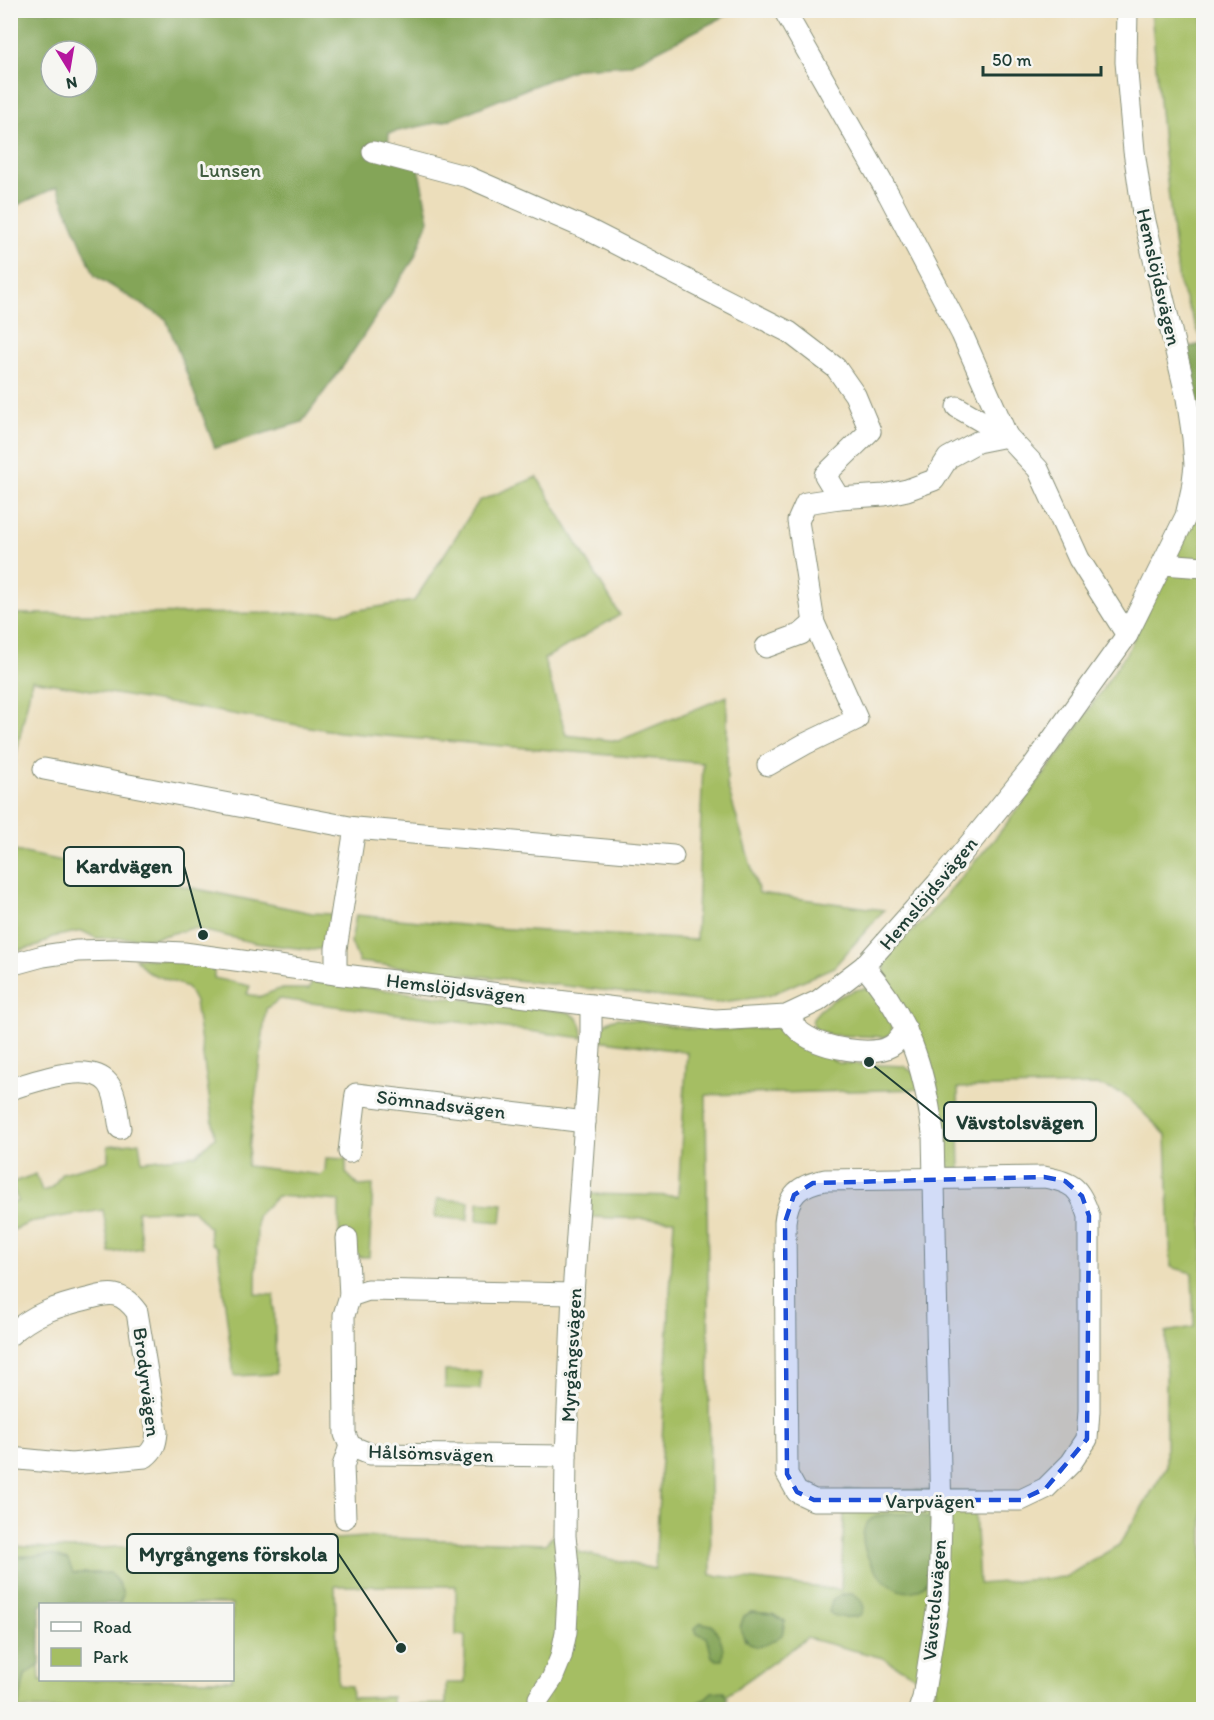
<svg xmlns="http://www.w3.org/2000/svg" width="1214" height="1720" viewBox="0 0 1214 1720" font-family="Itim,sans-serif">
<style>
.green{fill:#a5be63;stroke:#627e4c;stroke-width:1.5;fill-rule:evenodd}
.forest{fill:#84a559;stroke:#527146;stroke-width:1.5;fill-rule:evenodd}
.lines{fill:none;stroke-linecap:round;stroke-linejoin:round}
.minor-casing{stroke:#868e78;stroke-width:23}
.minor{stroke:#fff;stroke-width:21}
.marked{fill:#1d4ed8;fill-opacity:0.2;stroke:#1d4ed8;stroke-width:4.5;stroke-dasharray:12 8;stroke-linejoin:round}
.labels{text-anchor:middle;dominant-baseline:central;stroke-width:6;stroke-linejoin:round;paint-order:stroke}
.park-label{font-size:20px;fill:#405d40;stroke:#f6f6f2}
.street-label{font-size:20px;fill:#1f3d34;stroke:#f6f6f2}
.leader{fill:none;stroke:#1f3d34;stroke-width:2}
.callout-dot{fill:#1f3d34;stroke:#f6f6f2;stroke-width:2}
.callout{fill:#f6f6f2;stroke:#1f3d34;stroke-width:2}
.callout-label{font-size:21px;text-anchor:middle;font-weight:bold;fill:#1f3d34}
</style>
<rect width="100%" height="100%" fill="#f6f6f2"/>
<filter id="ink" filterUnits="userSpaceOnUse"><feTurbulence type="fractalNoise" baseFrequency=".0167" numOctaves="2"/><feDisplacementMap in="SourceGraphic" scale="12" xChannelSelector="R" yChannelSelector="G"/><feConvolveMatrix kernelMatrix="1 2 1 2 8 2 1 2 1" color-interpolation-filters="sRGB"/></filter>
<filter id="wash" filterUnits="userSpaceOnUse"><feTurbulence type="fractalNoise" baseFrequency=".008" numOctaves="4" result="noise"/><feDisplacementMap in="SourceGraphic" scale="24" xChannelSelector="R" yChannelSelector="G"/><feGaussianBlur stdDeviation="1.35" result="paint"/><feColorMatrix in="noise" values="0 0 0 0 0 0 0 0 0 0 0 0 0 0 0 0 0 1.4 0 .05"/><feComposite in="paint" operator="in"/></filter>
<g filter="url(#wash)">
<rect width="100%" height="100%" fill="#ecdebb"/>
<!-- green -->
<g class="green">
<path d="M1151,11h52v332l-24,-59 -15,-129z"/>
<path d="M537,477l83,138 -76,44 22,76 52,6 109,-45v89l32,108 125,17 -50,57 -66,29 -54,7 -355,-41 -8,-20 5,-27 138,13 202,12 7,-177 -364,-31 -307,-52 -21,99v-165l329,-1 74,-12 65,-100z"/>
<path d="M1203,492v1217h-273l6,-20 -53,-31 -76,-20 -100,71h-691l9,-34 14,-10 1,15h192v-76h-113l4,-9 -4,-11 -9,-11h-38l-20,-18 -41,2 -1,-11 61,3 79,-3 34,3 182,-12 179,7 14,-14 14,9 5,13 77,17 19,-349 -85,-3v-23l89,2 9,-144 -89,-12c3,-13 6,-19 20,-22l75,11 38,1 42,-3 14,2 51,34 66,3 11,8 5,15 -214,6 5,480 130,15 4,-100 131,1 -1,20 4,73 86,-7 54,-32 47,-77v-136l28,-5 -2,-54 -21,-6 -5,-132 -42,-41 -26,-9 -140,3 2,82h-7l-7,-6 -4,-10 -4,-57 -4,-23 -10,-29 -35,-59 -5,-13 1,-11 8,-12 33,-32 71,-82 64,-84 68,-103 72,-156zM335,1586h121v49l9,1v47h-19v21l-54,1v-8l-40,1 -1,-12 -13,-1zM751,1612l21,2 13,7 -40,20 -5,-13 4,-12z"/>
<path d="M10,850l302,63 20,1 -3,27 -5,7 -11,2 -58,-7 -62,-15 -39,10h-58l-14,-7 -30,6 -14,9 -27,6z"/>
<path d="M135,958l52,3 27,9v8l36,8 -3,8 12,3 20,-8h30l3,-8 256,31c12,6 15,12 15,26l-303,-39 -14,10 -19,157 74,9 4,-4 1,-13 20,1v14l13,13 14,-1 -4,72 -30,-1v-55l-62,-5 -20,20 -1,78 18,1 2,79 -42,2 -16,-128 -7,-5 -2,-15 -16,-18 -56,1 5,37 -32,5 -7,-43 -69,11 -23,10 -1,-27 8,-3 -7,-18 25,-9 6,17 10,-3 10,-15 46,-12v-15l31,-4 3,19 54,-6 19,-18 -20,-135 -8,-15 -40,-15z"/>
<path d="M867,988c14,9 27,26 25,44l-6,5 -55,-2 -16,-6 -3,-8c6,-16 38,-32 55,-33z"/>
<path d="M437,1199l32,2 -1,19 -33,-3z"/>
<path d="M478,1202l25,2 -2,18 -24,-2z"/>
<path d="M445,1371h36l-1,18 -35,-1z"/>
</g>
<!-- forest -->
<g class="forest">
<path d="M10,11h725l-106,54 -51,3 -129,52 -60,13 -1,14 29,14 12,59 -15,39 -68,103 -44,60 -87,26 -49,-129 -71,-43 -38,-89 -46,21zM51,51h36v36h-36z"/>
<path d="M1203,344l1,148 -3,1 -14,-124 1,-22z"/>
<path d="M916,1514l15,5c1,14 5,29 4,42 0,9 -5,19 -12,25 -31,26 -78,-45 -53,-66 11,-9 33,-5 46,-6z"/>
<path d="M52,1555l16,5 5,13h37l9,11 4,11 -4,9h-79v61l-15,10 -7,33 -7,1v-152z"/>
<path d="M853,1593l8,7 3,8 -3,7c-11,3 -24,5 -32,-3l3,-12 9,-5z"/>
<path d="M751,1612l21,2 13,7 -3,14c-19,14 -32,19 -42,-7l4,-12z"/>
<path d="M701,1623l11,2c8,11 13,20 10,35h-5l-5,-3 -5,-20 -10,-3 -2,-6z"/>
<path d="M724,1691l3,7 -2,5 -10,4v2h-27l1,-3 13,-5 10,-9z"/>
</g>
</g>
<g filter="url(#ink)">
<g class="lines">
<defs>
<g id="minor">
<path d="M373,152l95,25 119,52 202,103 47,36 19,27 15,36 -45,44 14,23"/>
<path d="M957,407l50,29 31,33 41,90 48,76"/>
<path d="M1163,564l41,3"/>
<path d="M766,647l35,-13 13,-11"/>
<path d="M768,765l37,-21 52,-25 -43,-96 -16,-102 8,-18 33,-5 45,-3 23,-5 27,-10 14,-22 29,-16 30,-6 -45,-102 -73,-139 -105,-185"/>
<path d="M44,769l311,59 318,28"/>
<path d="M10,965l33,-9 34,-5 42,-1 65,3 152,21 379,46 71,-4 32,-15 46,-35 73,-82 96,-118 94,-131 59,-119 6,-27 3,-24 -2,-27 -6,-40 -44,-185 -9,-62 -8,-89 1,-52"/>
<path d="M864,966c45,53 60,100 69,167l8,385 -2,80 -16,100 -4,12"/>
<path d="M336,974v-25l19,-121"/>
<path d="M786,1016c6,7 12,16 20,20 18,12 66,21 85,10 7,-4 11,-11 15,-17"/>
<path d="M10,1089c24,-7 79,-29 98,-6 9,11 9,31 12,45"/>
<path d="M349,1152l7,-58 229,28"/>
<path d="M1044,1177c29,5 36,11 45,39v195l-2,28 -16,24 -25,25 -25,12h-207l-17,-8 -10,-18 -2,-252c3,-28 14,-37 40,-42z"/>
<path d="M347,1238l3,58"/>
<path d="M10,1335c23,-21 47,-29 77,-36 9,-2 19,-6 28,-4 10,2 16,9 22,17l20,120c-1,12 -3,18 -12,25l-74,7 -61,-6"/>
<path d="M566,1456l-196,-2 -20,-8 -5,-12 -1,-119 6,-19 18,-6 205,4"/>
<path d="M345,1518l-2,-52 7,-20"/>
<path d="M539,1698l13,-19 9,-22 5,-25 3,-56 -4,-40 1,-80 7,-162 18,-261v-28"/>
</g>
</defs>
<!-- minor casing -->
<use href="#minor" class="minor-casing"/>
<!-- minor -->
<use href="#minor" class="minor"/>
</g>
</g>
<!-- marked area -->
<path class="marked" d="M1044,1177l21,4 17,15 7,20 -2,223 -41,49 -25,12h-207l-17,-8 -10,-18 -2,-252 9,-27 19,-12z"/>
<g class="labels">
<!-- park labels -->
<g class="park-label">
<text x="230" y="170">Lunsen</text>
</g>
<!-- street labels -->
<g class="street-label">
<text transform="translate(1159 277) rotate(77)">Hemslöjdsvägen</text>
<text transform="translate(928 893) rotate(-50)">Hemslöjdsvägen</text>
<text transform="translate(456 988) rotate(7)">Hemslöjdsvägen</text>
<text transform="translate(441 1104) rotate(7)">Sömnadsvägen</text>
<text transform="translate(571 1355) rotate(-87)">Myrgångsvägen</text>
<text transform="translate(147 1382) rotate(83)">Brodyrvägen</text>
<text transform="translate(431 1453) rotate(2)">Hålsömsvägen</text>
<text x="930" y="1501">Varpvägen</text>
<text transform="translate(934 1600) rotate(-85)">Vävstolsvägen</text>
</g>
</g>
<!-- callouts -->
<path class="leader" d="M203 935L184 866M869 1062L944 1122M401 1648L338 1553"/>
<g class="callout-dot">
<circle cx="203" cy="935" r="6"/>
<circle cx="869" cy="1062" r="6"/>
<circle cx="401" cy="1648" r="6"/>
</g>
<g class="callout">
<rect x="64" y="847" width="120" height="39" rx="6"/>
<rect x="944" y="1102" width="152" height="39" rx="6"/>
<rect x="127" y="1534" width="211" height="39" rx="6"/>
</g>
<g class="callout-label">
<text x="124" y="873">Kardvägen</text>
<text x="1020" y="1129">Vävstolsvägen</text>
<text x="233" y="1561">Myrgångens förskola</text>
</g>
<!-- margin -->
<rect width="1214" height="1720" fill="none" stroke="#f6f6f2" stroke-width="36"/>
<!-- legend -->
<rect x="39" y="1603" width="195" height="78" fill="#f6f6f2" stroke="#a0aca6" stroke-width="1.5"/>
<rect x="51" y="1622" width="30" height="9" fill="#ffffff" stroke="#a0aca6" stroke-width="1.5"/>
<text x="93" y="1633" font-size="18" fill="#1f3d34">Road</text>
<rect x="51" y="1648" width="30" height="18" fill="#a5be63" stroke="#a0aca6" stroke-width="1.5"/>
<text x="93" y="1663" font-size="18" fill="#1f3d34">Park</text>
<!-- north arrow -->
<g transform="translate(69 69) rotate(169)"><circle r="28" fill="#f6f6f2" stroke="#a0aca6" stroke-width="1.5"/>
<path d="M0-4.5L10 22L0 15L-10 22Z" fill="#b5179e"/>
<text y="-9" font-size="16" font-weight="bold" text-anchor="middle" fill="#1f3d34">N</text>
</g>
<!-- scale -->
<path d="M983 66v9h118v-9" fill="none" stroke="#1f3d34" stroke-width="3"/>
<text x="992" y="66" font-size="18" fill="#1f3d34" stroke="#f6f6f2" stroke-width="4.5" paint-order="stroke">50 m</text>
</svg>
